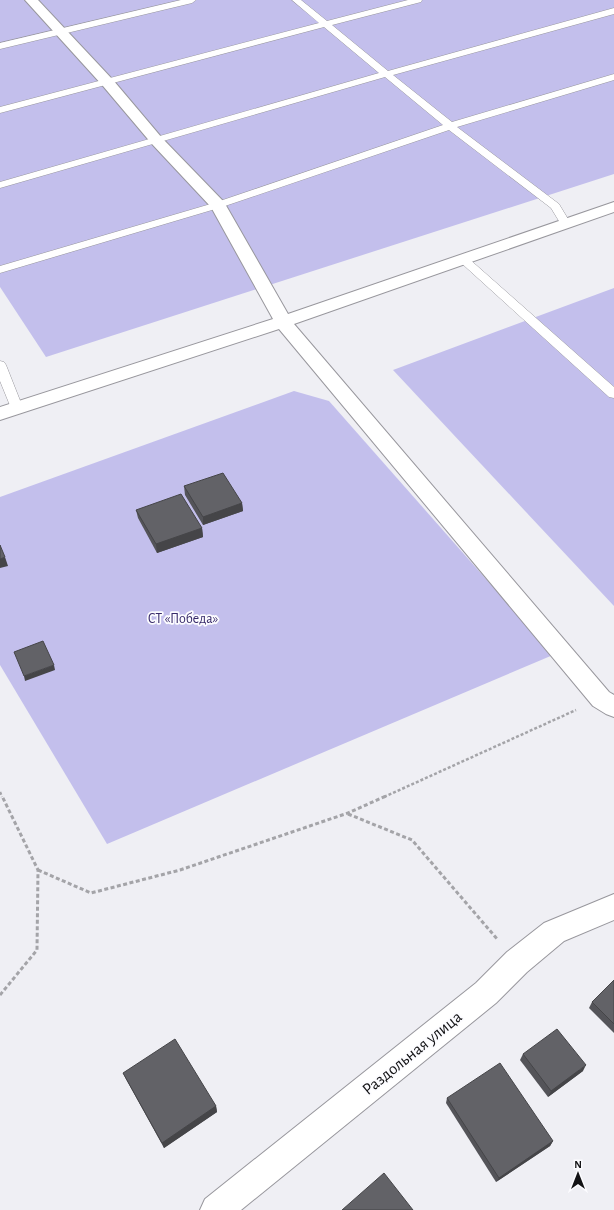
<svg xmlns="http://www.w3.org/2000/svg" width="614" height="1210" viewBox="0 0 614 1210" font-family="'Alegreya Sans',sans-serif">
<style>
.green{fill:#c3bfec}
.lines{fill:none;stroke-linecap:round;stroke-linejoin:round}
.service-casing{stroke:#98979d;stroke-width:1}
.minor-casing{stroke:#98979d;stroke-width:2}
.path-far1{stroke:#a4a4a8;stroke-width:2.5;stroke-dasharray:3 2;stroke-linecap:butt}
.path{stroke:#a4a4a8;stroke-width:3;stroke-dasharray:4 2.5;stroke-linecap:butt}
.service{fill:#fff;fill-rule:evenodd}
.minor{fill:#fff;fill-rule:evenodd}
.wall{fill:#545459}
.shaded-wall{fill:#454548}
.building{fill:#626267;stroke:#454548}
.labels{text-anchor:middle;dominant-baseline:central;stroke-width:3.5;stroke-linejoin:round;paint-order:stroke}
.park-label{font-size:14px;fill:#372a6a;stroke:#fcfcff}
.near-street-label{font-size:17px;fill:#131315;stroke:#fcfcff}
</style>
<rect width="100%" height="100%" fill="#efeff4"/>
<!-- green -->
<g class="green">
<path d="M0,0h614v174l-568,183 -46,-70z"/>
<path d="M614,288v318l-221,-236z"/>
<path d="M294,391l35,10 224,254 -446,189 -107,-179v-168z"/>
</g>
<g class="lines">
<defs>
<g id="service">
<path d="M181,0h15l-4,3 -192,46v-6z"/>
<path d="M292,0h9l26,21 81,-21h14l-1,2 -89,23 56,46 226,-63v6l-221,61 59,47 162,-48v6l-157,47 102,77 12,20 -1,2h-8l-11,-18 -102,-78 -227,77 -222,66v-7l214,-63 229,-78 -58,-48 -385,111v-6l379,-109 -55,-46 -324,86v-6l319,-84z"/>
<path d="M463,256l4,1 147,130v11l-5,-1 -150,-136 -2,-2 2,-2z"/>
<path d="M0,361l4,1 2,3 17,43 -1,3 -5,1 -5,-1 -1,-3 -11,-27z"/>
</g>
<g id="minor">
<path d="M25,0h13l75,80 49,58 62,64 64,112 326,-112v10l-320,112 315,368 5,3v22l-8,-3 -13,-8 -314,-377 -279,91v-13l273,-88 -62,-112 -59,-63 -49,-58z"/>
<path d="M614,894v26l-50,21 -37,31 -31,31 -255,207h-41l5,-11 271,-216 31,-31 37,-29z"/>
</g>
</defs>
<!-- service casing -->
<use href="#service" class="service-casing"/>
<!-- minor casing -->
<use href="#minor" class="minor-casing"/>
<!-- path-far1 -->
<g class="path-far1">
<path d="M0,792l2,5"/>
<path d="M384,797l192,-87"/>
</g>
<!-- path -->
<g class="path">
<path d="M348,814l64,26 86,100"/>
<path d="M38,870l53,23 89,-23 168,-57 38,-17"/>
<path d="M0,995l37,-45 1,-80 -36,-74"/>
</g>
<!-- service -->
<use href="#service" class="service"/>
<!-- minor -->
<use href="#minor" class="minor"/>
</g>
<!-- wall -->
<g class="wall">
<path d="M184,486l58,17 1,8 -40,14 -18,-30z"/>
<path d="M136,510l66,18 1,9 -46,16 -19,-35z"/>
<path d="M614,980v53l-25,-25 3,-6z"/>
<path d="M523,1054l60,17 -35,26 -28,-37z"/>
<path d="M123,1073l93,33 1,6 -53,36 -38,-69z"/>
<path d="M447,1098l106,43 -3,5 -54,36 -50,-79z"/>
</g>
<!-- shaded-wall -->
<g class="shaded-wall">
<path d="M242,503l1,8 -40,14v-8z"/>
<path d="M202,528l1,9 -46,16 -1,-9z"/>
<path d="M5,557l3,9 -8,2v-9z"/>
<path d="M54,665l1,5 -30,11 -1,-5z"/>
<path d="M586,1065l-3,6 -35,26 3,-6z"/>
<path d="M216,1106l1,6 -53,36 -2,-5z"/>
<path d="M553,1141l-3,5 -54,36 3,-4z"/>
</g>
<!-- building -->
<g class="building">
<path d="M223,473l19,30 -39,14 -19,-31z"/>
<path d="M181,494l21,34 -46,16 -20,-34z"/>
<path d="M0,545l5,12 -5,2z"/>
<path d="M43,641l11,24 -30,11 -10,-24z"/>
<path d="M614,980v44l-22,-22z"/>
<path d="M557,1029l29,36 -35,26 -28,-37z"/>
<path d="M175,1039l41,67 -54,37 -39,-70z"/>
<path d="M500,1063l53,78 -54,37 -52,-80z"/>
<path d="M384,1173l29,37h-71z"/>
</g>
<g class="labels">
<!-- park labels -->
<g class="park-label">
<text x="183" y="619">СТ «Победа»</text>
</g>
<!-- near-street labels -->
<g class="near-street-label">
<text transform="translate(412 1053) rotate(-39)">Раздольная улица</text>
</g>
</g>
<!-- north arrow -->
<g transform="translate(578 1174)" stroke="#fcfcff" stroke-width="3" paint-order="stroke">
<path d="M0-3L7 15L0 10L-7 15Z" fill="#131315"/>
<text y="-6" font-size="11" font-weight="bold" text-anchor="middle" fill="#131315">N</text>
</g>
</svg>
